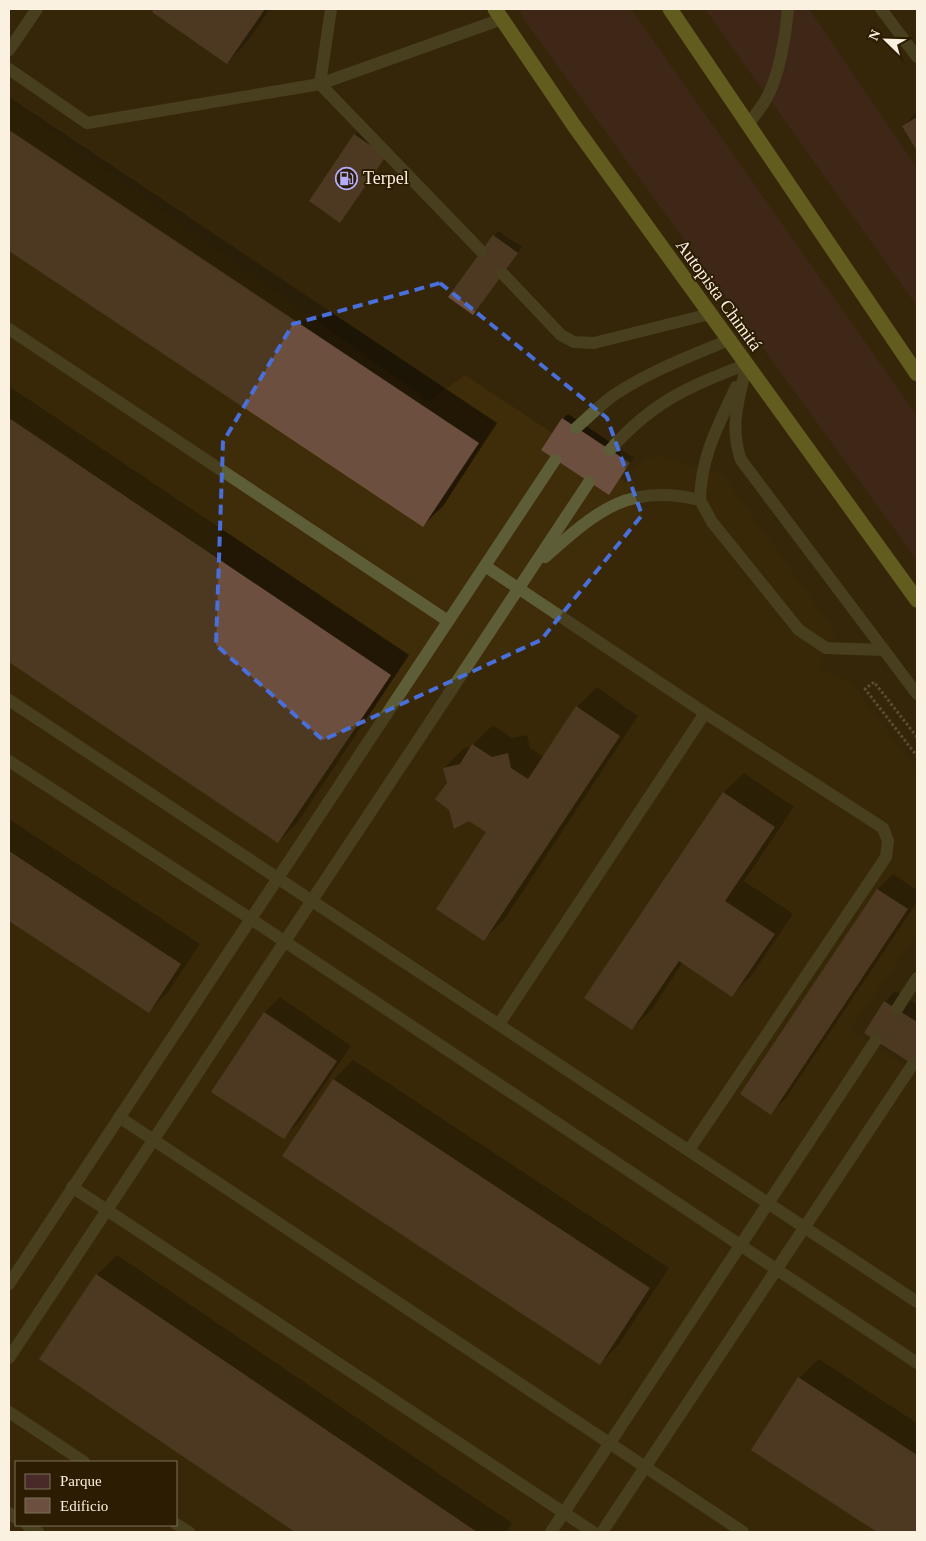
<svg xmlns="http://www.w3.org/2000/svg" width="926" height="1541" viewBox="0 0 926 1541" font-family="'Times New Roman',serif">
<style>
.built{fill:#3f2c08;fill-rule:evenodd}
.green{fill:#4a2929}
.shadow{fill:#0007}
.building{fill:#6c4f3e}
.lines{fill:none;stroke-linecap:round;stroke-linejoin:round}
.path{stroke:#8a7d66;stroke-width:3;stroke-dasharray:2.5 2.5;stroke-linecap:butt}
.service{stroke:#5d5e37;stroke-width:12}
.trunk{stroke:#9a9d3a;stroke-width:15}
.marked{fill:none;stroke:#496fda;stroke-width:4;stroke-dasharray:10 6;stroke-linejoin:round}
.labels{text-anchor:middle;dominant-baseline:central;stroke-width:4;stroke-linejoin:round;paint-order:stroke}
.poi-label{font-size:18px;fill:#fbf1e1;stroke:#2b1c02;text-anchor:start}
.street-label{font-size:18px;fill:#fbf1e1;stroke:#2b1c02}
</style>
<rect width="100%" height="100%" fill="#35260a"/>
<!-- built -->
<path class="built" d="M9,101l420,300 36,-26 161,107 11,-16 14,-9h14l58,18 112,157 -16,37 31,12 67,90v163l-68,96 68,43v459h-908zM16,1462h160v63h-160z"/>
<!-- green -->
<g class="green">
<path d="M520,9h111l286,407v144l-394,-542z"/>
<path d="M705,9h104l108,159v138z"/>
</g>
<!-- shadow -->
<g class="shadow">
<path d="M156,9h114l-24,34 -19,20 -73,-51z"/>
<path d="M9,97l488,326 -54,83 -20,19 -414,-276z"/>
<path d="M917,112v37l-13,-23z"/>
<path d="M360,130l29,21 -45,65 11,-81z"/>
<path d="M498,231l24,16 -44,61 -28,-12z"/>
<path d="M9,386l400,269 -111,167 -20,20 -269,-181z"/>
<path d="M568,414l66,44 -25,36 -46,-75z"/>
<path d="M597,687l41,29 -134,204 -20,19 4,-107 -40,-49 -4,-15 20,-20 8,-2 21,-21 19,13 15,-3 3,13 14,9 33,-50z"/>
<path d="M744,773l50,34 -50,74 49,33 -42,62 -19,19 -49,-33 -31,47 -20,20 -46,-32 138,-205z"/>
<path d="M9,819l191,125 -32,48 -19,19 -140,-92z"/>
<path d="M893,874l24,16v12l-131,196 -15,15 -29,-20 136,-204z"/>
<path d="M895,991l22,14v60l-51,-33 19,-30z"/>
<path d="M280,997l71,49 -52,76 -15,15 -71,-46 52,-79z"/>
<path d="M353,1060l316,208 -50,76 -19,20 -316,-209 50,-76z"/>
<path d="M117,1255l395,268 -6,9h-208l-257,-174 56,-83z"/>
<path d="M819,1359l98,64v109h-38l-126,-82 46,-72z"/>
</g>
<!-- building -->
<g class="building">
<path d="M154,9h111l-38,55 -75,-52z"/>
<path d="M917,117v34l-15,-25z"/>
<path d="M9,130l470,313 -56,84 -414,-276z"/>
<path d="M354,134l32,22 -46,67 -31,-22z"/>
<path d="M493,235l25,18 -45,62 -25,-18z"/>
<path d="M9,418l382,257 -113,168 -269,-181z"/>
<path d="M562,418l68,45 -21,32 -68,-45z"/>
<path d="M576,706l44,30 -136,205 -48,-32 50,-77 -17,-11 -15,8 -5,-19 -14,-11 12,-16 -4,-15 17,-4 12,-20 20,13 16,-4 3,15 17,11z"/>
<path d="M723,792l52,35 -50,74 50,33 -43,63 -53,-36 -47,69 -48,-32z"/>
<path d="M9,851l172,113 -32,49 -140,-92z"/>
<path d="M877,889l31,20 -137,206 -31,-21z"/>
<path d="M884,1001l33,21v45l-53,-34z"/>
<path d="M264,1012l73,49 -53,78 -73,-47z"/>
<path d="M333,1079l317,209 -50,77 -318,-209z"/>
<path d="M96,1274l381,258h-182l-256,-173z"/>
<path d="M798,1377l119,78v77h-40l-126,-82z"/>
</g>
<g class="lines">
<!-- path -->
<path class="path" d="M917,737l-43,-55 -9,7 52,67"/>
<!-- service -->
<g class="service">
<path d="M881,9l36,48"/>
<path d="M9,50l28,-41"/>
<path d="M9,69l78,54 233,-39 182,-65"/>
<path d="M320,84l161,167"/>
<path d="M320,84l11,-75"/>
<path d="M749,124c5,-8 11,-15 16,-23 14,-23 21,-66 23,-92"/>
<path d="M503,274l58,61 13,7 20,1 116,-29"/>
<path d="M9,329l439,292"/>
<path d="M747,364c-8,34 -18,62 -6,96l176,234"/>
<path d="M576,428c13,-11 25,-24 38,-33 36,-24 76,-39 115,-55"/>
<path d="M610,450c43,-49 78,-63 137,-86"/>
<path d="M700,500c1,-44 18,-74 36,-113"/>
<path d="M545,557c51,-45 83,-75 155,-57l12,22 87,108 27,18 58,2"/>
<path d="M485,566l220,147 -206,311"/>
<path d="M9,700l908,602"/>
<path d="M9,761l242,158 666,444"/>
<path d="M897,1009l20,-31"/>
<path d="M119,1117l624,415"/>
<path d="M689,1150l197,-293 2,-16 -5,-13 -178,-115"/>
<path d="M72,1187l521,345"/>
<path d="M9,1284l546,-824"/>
<path d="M9,1358l580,-876"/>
<path d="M9,1412l75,50"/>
<path d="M9,1513l7,5"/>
<path d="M176,1524l13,8"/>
<path d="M27,1525l11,7"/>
<path d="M551,1532l325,-492"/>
<path d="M602,1532l311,-468"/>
</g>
<!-- trunk -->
<g class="trunk">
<path d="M495,9l80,118 342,473"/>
<path d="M670,9l247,365"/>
</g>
</g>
<!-- marked area -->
<path d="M0 0H926V1541H0ZM440,283l167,135 35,97 -101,125 -218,100 -107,-95 7,-203 70,-118z" fill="#35260a" fill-opacity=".55" fill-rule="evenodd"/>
<path class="marked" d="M440,283l167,135 35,97 -101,125 -218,100 -107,-95 7,-203 70,-118z"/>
<!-- icons -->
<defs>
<symbol id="fuel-ring" viewBox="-11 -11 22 22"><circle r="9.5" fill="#2b1c02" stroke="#b4acf9" stroke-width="1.5"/><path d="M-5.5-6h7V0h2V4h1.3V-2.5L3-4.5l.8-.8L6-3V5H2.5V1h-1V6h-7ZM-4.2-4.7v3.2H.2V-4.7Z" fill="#b4acf9"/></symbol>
</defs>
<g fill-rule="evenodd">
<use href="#fuel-ring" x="334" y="166" width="25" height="25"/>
</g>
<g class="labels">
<!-- poi labels -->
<g class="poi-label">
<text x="363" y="178">Terpel</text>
</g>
<!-- street labels -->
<g class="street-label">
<text transform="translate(719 295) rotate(54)">Autopista Chimitá</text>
</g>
</g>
<!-- border -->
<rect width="926" height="1541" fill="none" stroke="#fbf1e1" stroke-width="20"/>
<!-- legend -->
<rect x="15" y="1461" width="162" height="65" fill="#2b1c02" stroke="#7e715b"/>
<rect x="25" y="1474" width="25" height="15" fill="#4a2929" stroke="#7e715b"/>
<text x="60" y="1486" font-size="15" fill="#fbf1e1">Parque</text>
<rect x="25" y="1498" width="25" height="15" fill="#6c4f3e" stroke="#7e715b"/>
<text x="60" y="1511" font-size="15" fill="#fbf1e1">Edificio</text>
<!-- north arrow -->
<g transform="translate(886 40) rotate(293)" stroke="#2b1c02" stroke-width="4" paint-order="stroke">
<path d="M0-4L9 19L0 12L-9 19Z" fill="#fbf1e1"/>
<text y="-8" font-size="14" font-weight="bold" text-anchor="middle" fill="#fbf1e1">N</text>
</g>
</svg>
